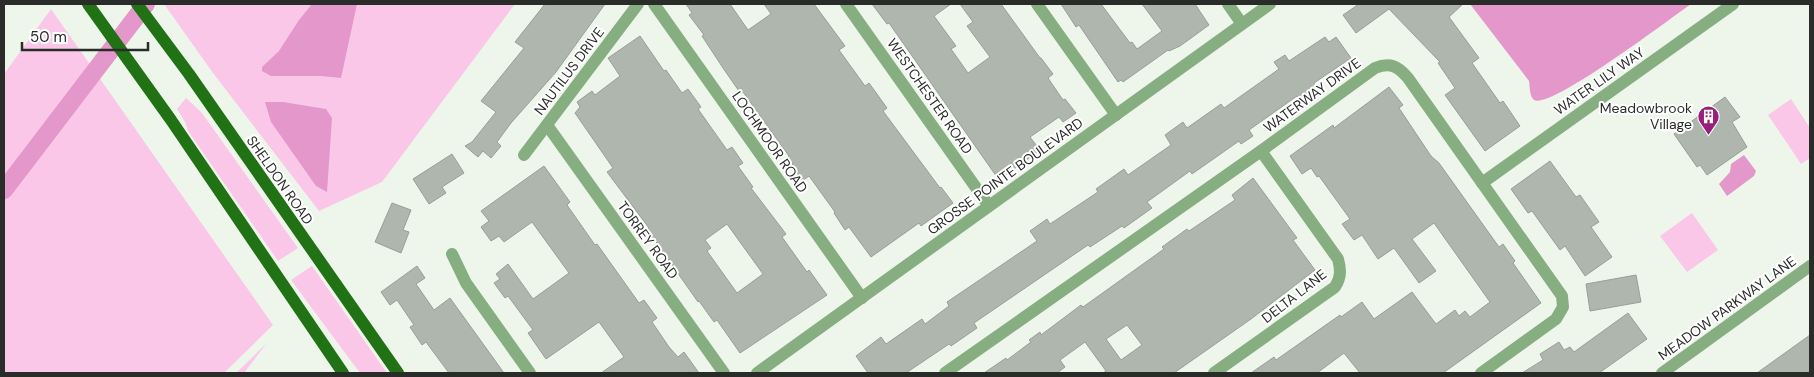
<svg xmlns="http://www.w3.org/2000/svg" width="1814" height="377" viewBox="0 0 1814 377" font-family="'DM Sans',sans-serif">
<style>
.green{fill:#fac7e8}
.water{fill:#e497ca}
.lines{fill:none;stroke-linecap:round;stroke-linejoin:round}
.canal{stroke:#e497ca;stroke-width:18}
.building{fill:#aeb6ad;stroke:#989f96;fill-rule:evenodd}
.minor{stroke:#87ae81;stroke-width:12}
.major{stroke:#217115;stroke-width:12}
.labels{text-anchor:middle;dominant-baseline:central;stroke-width:4;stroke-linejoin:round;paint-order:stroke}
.street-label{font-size:14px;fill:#292c29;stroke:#fff}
.poi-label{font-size:14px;fill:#292c29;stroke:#fff;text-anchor:end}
</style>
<rect width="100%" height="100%" fill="#eef6ec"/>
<!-- green -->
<g class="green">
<path d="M164,4h351l-133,178 -63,29 -106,-138z"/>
<path d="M51,9l222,316 -49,48h-220v-299z"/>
<path d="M186,98l16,15 96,135 -20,13 -90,-130 -3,-9 -8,-13z"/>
<path d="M1791,99l19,29v30l-9,6 -33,-49z"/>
<path d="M1692,213l26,37 -31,22 -27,-36z"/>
<path d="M312,266l75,107h-27l-69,-93z"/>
<path d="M266,344l-22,29h-8z"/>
</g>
<!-- water -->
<g class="water">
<path d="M312,4h45l-16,74 -20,-2h-50l-9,-5v-4l17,-16 20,-31z"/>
<path d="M1470,4h221c-20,14 -141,106 -157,96 -5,-4 -4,-14 -5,-19z"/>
<path d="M265,102h18l43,7 6,9 -5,74 -11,-6 -45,-64z"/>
<path d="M1744,155l12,16 -2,5 -27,20 -8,-12 11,-12 1,-8z"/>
</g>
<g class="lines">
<!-- canal -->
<path class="canal" d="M4,190l142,-186"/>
</g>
<!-- building -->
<g class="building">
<path d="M545,4h60l-49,68 -45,51 -14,19 4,4 -10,12 -8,-7 -5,6 -13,-11 7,-4 24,-30 -15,-11 43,-53 -9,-6z"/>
<path d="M686,4h44l18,26 23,-16 -7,-10h50l31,42 -6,4 26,36 4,-3 18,25 -4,3 57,77 1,-1 12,16 -32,23 -2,-3 -48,34 -22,-30 -4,3 -11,-17 1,-1 -26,-36 -8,6 -11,-16 3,-2 -5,-7 1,-1 -46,-64 -2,2 -18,-26 -21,-32 2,-1 -15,-20 3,-2z"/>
<path d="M872,4h79l-17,12 22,30 -5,3 17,24 22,-16 -23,-31 6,-4 -13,-18h41l39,54h1l12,16 -5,4 15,22 2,-1 11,14 -13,9 -4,-5 -29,20 10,13 -41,30 -110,-157 -2,1z"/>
<path d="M1061,4h40l29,39 2,-1 5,7 25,-18 -20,-27h53l14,21 -29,21 -11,5 -1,-1 -45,32 -2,-2 -3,2 -39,-57 -3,2z"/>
<path d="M1359,4h104l-14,13 30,41 -7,5 28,40 3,-2 17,25 -35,25 -40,-56 10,-7 -17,-25 2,-1 -51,-53 -33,24 -13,-18z"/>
<path d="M640,36l24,35 2,-1 16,23 6,-4 13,18 -3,2 29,41 5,-3 11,16 -5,3 15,21 -2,1 35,46 -4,3 25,35 2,-2 18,25 -87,58 -23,-33 -3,2 -15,-21 -1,1 -51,-73 2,-1 -42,-56 6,-4 -38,-55 5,-6 -3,-5 15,-11 3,4 25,-19 -12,-18zM727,224l36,50 -26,19 -30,-42 4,-3 -6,-8z"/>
<path d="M1325,37l4,5 7,-5 15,21 -37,25 3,4 -18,12 -2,-3 -48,34 4,6 -12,8 -2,-3 -47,33 -2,-3 -43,31 5,6 -28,20 -2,-2 -32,21 -2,-2 -114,78 3,5 -26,18 -2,-2 -43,29h-38l-12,-17 25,-19 5,7 36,-25 3,5 24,-18 -2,-4 90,-61 -7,-10 17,-12 3,5 48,-32 -2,-3 28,-20 4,6 43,-30 -6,-10 18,-13 4,6 34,-24 3,4 55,-39 -5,-7 11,-7 4,6z"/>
<path d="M1389,87l14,18 -4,3 32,48 8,7 60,84 4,-3 12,17 -2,2 28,40 -98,70h-83l-16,-20 -27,20h-66l23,-16 2,3 64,-45 1,2 21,-15 12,17 38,-27 24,32 19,-14 4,6 6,-5 5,6 20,-15 -56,-79 -22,16 24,32 -17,12 -25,-35 -16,11 -16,-24 -8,5 -12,-16 8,-5 -31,-43 -2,1 -6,-9 -9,6 -12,-18 43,-31 1,3z"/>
<path d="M1725,97l15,20 -8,5 15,25 -40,28 -7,-10 -3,2 -23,-33z"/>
<path d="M452,154l12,19 -22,14 4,6 -17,11 -16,-25z"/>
<path d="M1550,161l26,36 4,-2 19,27 -8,5 21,30 -27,19 -20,-30 -5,4 -28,-39 -4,2 -17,-24z"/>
<path d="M544,166l26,36 -3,3 28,40 2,-1 42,59 5,-3 13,18 -5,4 17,25 9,10 6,-5 15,21h-98l23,-16 -25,-35 -53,37 -18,-26 5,-3 -25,-34 -3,2 -11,-15 6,-4 -4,-5 12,-10 25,35 36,-26 -37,-51 -28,20 -5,-6 -8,5 -10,-14 8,-6 -8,-10z"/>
<path d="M1253,178l44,60 -4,2 22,30 -64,49 -77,54h-71l3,-2 -21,-29 -25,18 5,7 -8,6h-73l22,-15 1,2 24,-18 -2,-2 11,-8 1,3 40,-30 2,2 81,-58 -2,-2 25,-18 2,2 46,-31 -3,-5zM1127,325l15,20 -21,15 -15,-21z"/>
<path d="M392,203l19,7 -8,20 6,2 -8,21 -26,-11z"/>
<path d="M417,266l8,12 -9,6 18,26 16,-12 54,75h-55l-23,-31 -4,3 -12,-18 4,-2 -17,-25 -7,5 -9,-13z"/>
<path d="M1636,275l5,27 -51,9 -4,-27z"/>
<path d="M1628,313l19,26 -48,34h-77l21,-13 -3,-6 19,-12 5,8 6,-3 4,5z"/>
<path d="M1810,335v38h-53z"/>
</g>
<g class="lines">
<!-- minor -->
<g class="minor">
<path d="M654,4l208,294"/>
<path d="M846,4l143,202"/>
<path d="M1037,4l79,111"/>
<path d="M1228,4l14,20"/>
<path d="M547,125l177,248"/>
<path d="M524,155l114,-151"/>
<path d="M1482,183l251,-179"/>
<path d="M452,254l14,29 64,90"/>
<path d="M757,373l513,-369"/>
<path d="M945,373l316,-222 114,-83c15,-6 23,-2 33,10l154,218 1,11 -7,12 -75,54"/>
<path d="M1214,373l121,-86c6,-9 6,-17 3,-28l-77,-108"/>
<path d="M1662,373l148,-107"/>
</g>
<!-- major -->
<g class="major">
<path d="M88,4l83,116 172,253"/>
<path d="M137,4l52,70 209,299"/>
</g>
</g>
<!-- icons -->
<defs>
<symbol id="building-pin" viewBox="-11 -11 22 30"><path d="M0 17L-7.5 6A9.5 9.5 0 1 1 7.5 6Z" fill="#971e7a" stroke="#fff"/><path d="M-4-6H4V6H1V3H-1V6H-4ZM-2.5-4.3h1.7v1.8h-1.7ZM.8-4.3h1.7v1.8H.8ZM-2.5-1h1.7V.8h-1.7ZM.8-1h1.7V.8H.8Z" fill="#fff"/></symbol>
</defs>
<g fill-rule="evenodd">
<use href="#building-pin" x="1696" y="104" width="25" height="34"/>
</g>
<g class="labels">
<!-- street labels -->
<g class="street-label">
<text transform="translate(569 71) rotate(-53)">NAUTILUS DRIVE</text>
<text transform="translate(1599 81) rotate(-35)">WATER LILY WAY</text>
<text transform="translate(1312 95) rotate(-36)">WATERWAY DRIVE</text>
<text transform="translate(930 96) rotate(55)">WESTCHESTER ROAD</text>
<text transform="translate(770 142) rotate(55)">LOCHMOOR ROAD</text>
<text transform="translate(1005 176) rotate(-36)">GROSSE POINTE BOULEVARD</text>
<text transform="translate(280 180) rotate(55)">SHELDON ROAD</text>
<text transform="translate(648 240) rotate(54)">TORREY ROAD</text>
<text transform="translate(1294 296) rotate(-38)">DELTA LANE</text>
<text transform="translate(1727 308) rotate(-36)">MEADOW PARKWAY LANE</text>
</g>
<!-- poi labels -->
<g class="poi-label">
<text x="1692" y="108">Meadowbrook<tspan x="1692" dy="16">Village</tspan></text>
</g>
</g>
<!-- border -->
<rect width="1814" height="377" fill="none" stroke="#292c29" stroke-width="10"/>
<!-- scale -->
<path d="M22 42v8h126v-8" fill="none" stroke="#292c29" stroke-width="2.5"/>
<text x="30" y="42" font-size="15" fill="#292c29" stroke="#ffffff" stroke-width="4" paint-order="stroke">50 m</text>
</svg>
